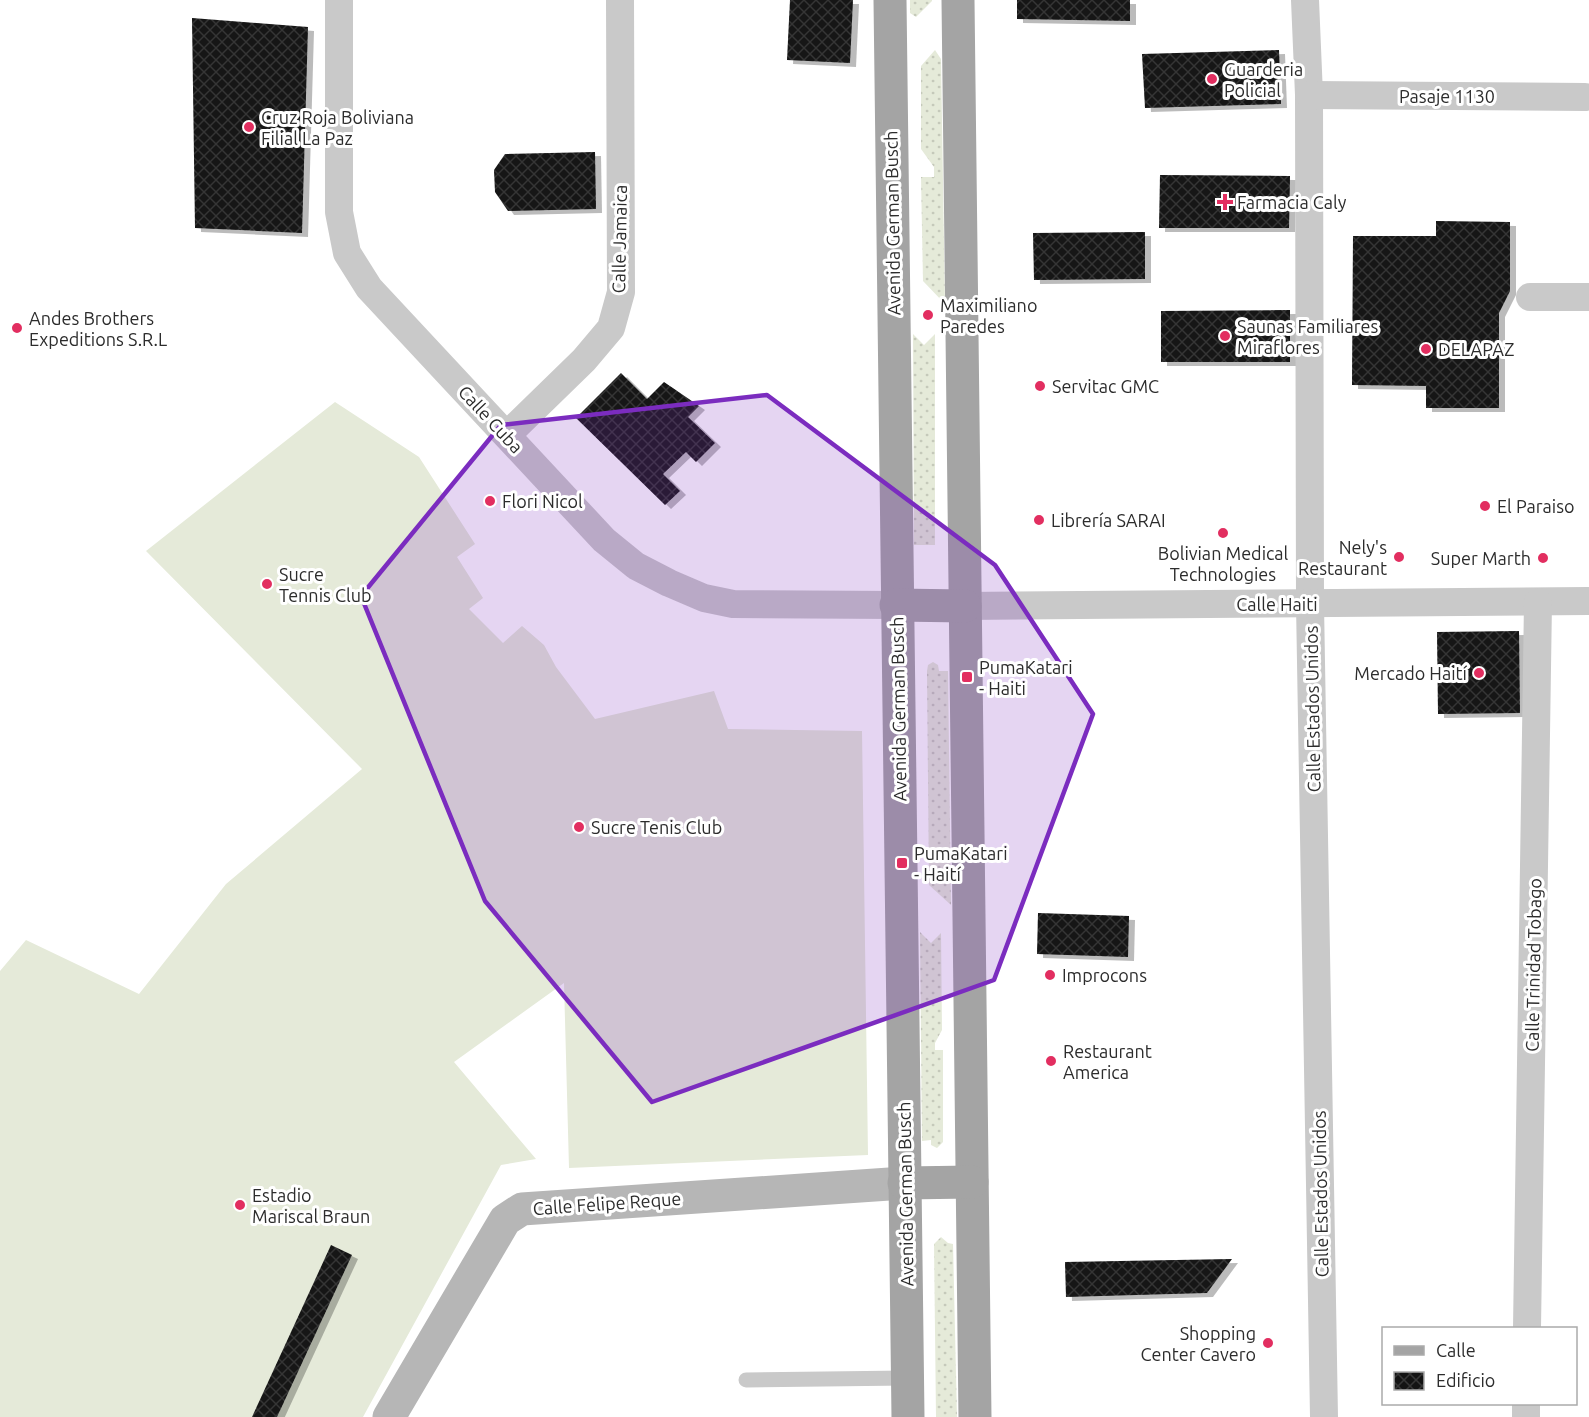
<svg xmlns="http://www.w3.org/2000/svg" width="1589" height="1417" viewBox="0 0 1589 1417" font-family="Ubuntu,sans-serif">
<style>
.grass{fill:url(#grass-dots)}
.pitch{fill:#e5ead9}
.building{fill:url(#building-cross-hatch);filter:url(#shadow)}
.lines{fill:none;stroke-linecap:round;stroke-linejoin:round}
.service{stroke:#c9c9c9;stroke-width:15}
.minor{stroke:#c9c9c9;stroke-width:28}
.secondary{stroke:#b6b6b6;stroke-width:33}
.primary{stroke:#a4a4a4;stroke-width:33}
.marked{fill:#7b2cbf;fill-opacity:0.2;stroke:#7b2cbf;stroke-width:4.5;stroke-linejoin:round}
.poi-dot{fill:#e22e60;stroke:#fff;stroke-width:2}
.labels{text-anchor:middle;dominant-baseline:central;stroke-width:6;stroke-linejoin:round;paint-order:stroke}
.poi-label{font-size:18px;fill:#2c2c2c;stroke:#fff;text-anchor:start}
.street-label{font-size:18px;fill:#2c2c2c;stroke:#fff}
</style>
<defs>
<pattern id="grass-dots" width="8" height="8" patternUnits="userSpaceOnUse" patternTransform="scale(1.5)"><rect width="8" height="8" fill="#e5ead9"/><path d="M2 2h.1M6 6h.1" fill="none" stroke="#c5c9ba" stroke-width="1.8" stroke-linecap="round"/></pattern>
<pattern id="building-cross-hatch" width="8" height="8" patternUnits="userSpaceOnUse" patternTransform="scale(1.5)"><rect width="8" height="8" fill="#131313"/><path d="M0 0l8 8M0 8l8-8" fill="none" stroke="#363636"/></pattern>
<filter id="shadow"><feDropShadow dx="6" dy="4" stdDeviation="0" flood-color="#0004"/></filter>
</defs>
<rect width="100%" height="100%" fill="#fff"/>
<!-- grass -->
<g class="grass">
<path d="M910,0h22v1l-16,16 -6,-4z"/>
<path d="M935,50l6,9 4,245 -22,-23 -2,-104h13v-10l-13,-18v-83z"/>
<path d="M913,334l11,11 11,-11v211h-21z"/>
<path d="M933,662l5,3 1,6h9l3,234 -22,-20 -2,-214 1,-6z"/>
<path d="M920,932l11,11 10,-10 1,97 -7,13v7h8v92l-6,6 -6,-3v-5l-9,1z"/>
<path d="M941,1237l7,6 5,1 4,173h-21l-2,-173z"/>
</g>
<!-- pitch -->
<path class="pitch" d="M335,402l84,55 56,87 -18,13 26,41 -14,11 34,34 19,-17 22,19 12,22 39,52 119,-28 14,38 134,2 6,424 -299,13 -5,-185 -110,79 82,97 -35,6 -138,252h-363v-446l26,-31 113,54 87,-110 136,-115 -216,-218z"/>
<!-- building -->
<g class="building">
<path d="M790,0h63l-3,63 -63,-3z"/>
<path d="M1017,0h113v21l-113,-2z"/>
<path d="M192,18l116,9 -6,206 -107,-5z"/>
<path d="M1279,50l2,54 -136,4 -3,-54z"/>
<path d="M595,152l1,57 -88,2 -13,-19 -1,-22 11,-16z"/>
<path d="M1160,175l130,1 -1,52h-130z"/>
<path d="M1436,221l74,1v69l-11,22v95h-73v-22l-74,-1 1,-149h83z"/>
<path d="M1145,232v47l-111,1 -1,-47z"/>
<path d="M1290,310v52h-129v-51z"/>
<path d="M621,373l26,26 17,-17 35,24 -11,11 27,26 -19,19 -10,-10 -23,22 17,17 -15,14 -89,-87z"/>
<path d="M1519,631l1,82 -82,1 -1,-82z"/>
<path d="M1038,913l91,3 -1,41 -91,-3z"/>
<path d="M331,1245l21,10 -75,162h-25z"/>
<path d="M1232,1259l-25,34 -141,4 -1,-35z"/>
</g>
<g class="lines">
<!-- service -->
<path class="service" d="M746,1380l161,-2"/>
<!-- minor -->
<g class="minor">
<path d="M339,0v212l8,41 22,35 235,252 32,26 33,17 35,15 29,6 163,1"/>
<path d="M1305,0l4,95 1,509 14,813"/>
<path d="M1309,95l276,2"/>
<path d="M1530,297h59"/>
<path d="M507,435l77,-75 27,-32 10,-36 -1,-292"/>
<path d="M965,606l624,-5"/>
<path d="M1527,1328l11,-726"/>
<path d="M1526,1417v-13"/>
</g>
<!-- secondary -->
<path class="secondary" d="M389,1417l116,-197 17,-11 382,-26"/>
<!-- primary -->
<g class="primary">
<path d="M890,0l18,1417"/>
<path d="M958,0l17,1417"/>
<path d="M896,605l69,1"/>
<path d="M904,1183l68,-1"/>
</g>
</g>
<!-- marked area -->
<path class="marked" d="M767,395l228,170 98,149 -99,266 -342,122 -167,-201 -124,-305 140,-171z"/>
<!-- markers -->
<g class="poi-dot">
<circle cx="1212" cy="79" r="6"/>
<circle cx="249" cy="127" r="6"/>
<path d="M1222 193h6v6h6v6h-6v6h-6v-6h-6v-6h6z"/>
<circle cx="928" cy="315" r="6"/>
<circle cx="17" cy="328" r="6"/>
<circle cx="1225" cy="336" r="6"/>
<circle cx="1426" cy="349" r="6"/>
<circle cx="1040" cy="386" r="6"/>
<circle cx="490" cy="501" r="6"/>
<circle cx="1485" cy="506" r="6"/>
<circle cx="1039" cy="520" r="6"/>
<circle cx="1223" cy="533" r="6"/>
<circle cx="1399" cy="557" r="6"/>
<circle cx="1543" cy="558" r="6"/>
<circle cx="267" cy="584" r="6"/>
<circle cx="1479" cy="673" r="6"/>
<rect x="961" y="671" width="12" height="12" rx="3"/>
<circle cx="579" cy="827" r="6"/>
<rect x="896" y="857" width="12" height="12" rx="3"/>
<circle cx="1050" cy="975" r="6"/>
<circle cx="1051" cy="1061" r="6"/>
<circle cx="240" cy="1205" r="6"/>
<circle cx="1268" cy="1343" r="6"/>
</g>
<g class="labels">
<!-- poi labels -->
<g class="poi-label">
<text x="1224" y="69">Guarderia<tspan x="1224" dy="21">Policial</tspan></text>
<text x="261" y="117">Cruz Roja Boliviana<tspan x="261" dy="21">Filial La Paz</tspan></text>
<text x="1237" y="202">Farmacia Caly</text>
<text x="940" y="305">Maximiliano<tspan x="940" dy="21">Paredes</tspan></text>
<text x="29" y="318">Andes Brothers<tspan x="29" dy="21">Expeditions S.R.L</tspan></text>
<text x="1237" y="326">Saunas Familiares<tspan x="1237" dy="21">Miraflores</tspan></text>
<text x="1438" y="349">DELAPAZ</text>
<text x="1052" y="386">Servitac GMC</text>
<text x="502" y="501">Flori Nicol</text>
<text x="1497" y="506">El Paraiso</text>
<text x="1051" y="520">Librería SARAI</text>
<text x="1387" y="547" text-anchor="end">Nely's<tspan x="1387" dy="21">Restaurant</tspan></text>
<text x="1223" y="553" text-anchor="middle">Bolivian Medical<tspan x="1223" dy="21">Technologies</tspan></text>
<text x="1531" y="558" text-anchor="end">Super Marth</text>
<text x="279" y="574">Sucre<tspan x="279" dy="21">Tennis Club</tspan></text>
<text x="979" y="667">PumaKatari<tspan x="979" dy="21">- Haiti</tspan></text>
<text x="1467" y="673" text-anchor="end">Mercado Haití</text>
<text x="591" y="827">Sucre Tenis Club</text>
<text x="914" y="853">PumaKatari<tspan x="914" dy="21">- Haití</tspan></text>
<text x="1062" y="975">Improcons</text>
<text x="1063" y="1051">Restaurant<tspan x="1063" dy="21">America</tspan></text>
<text x="252" y="1195">Estadio<tspan x="252" dy="21">Mariscal Braun</tspan></text>
<text x="1256" y="1333" text-anchor="end">Shopping<tspan x="1256" dy="21">Center Cavero</tspan></text>
</g>
<!-- street labels -->
<g class="street-label">
<text x="1447" y="96">Pasaje 1130</text>
<text transform="translate(892 223) rotate(-91)">Avenida German Busch</text>
<text transform="translate(619 239) rotate(-89)">Calle Jamaica</text>
<text transform="translate(491 419) rotate(47)">Calle Cuba</text>
<text x="1277" y="604">Calle Haiti</text>
<text transform="translate(898 709) rotate(-91)">Avenida German Busch</text>
<text transform="translate(1312 709) rotate(-91)">Calle Estados Unidos</text>
<text transform="translate(1533 965) rotate(-89)">Calle Trinidad Tobago</text>
<text transform="translate(905 1194) rotate(-91)">Avenida German Busch</text>
<text transform="translate(1320 1194) rotate(-91)">Calle Estados Unidos</text>
<text transform="translate(607 1203) rotate(-4)">Calle Felipe Reque</text>
</g>
</g>
<!-- legend -->
<rect x="1382" y="1327" width="195" height="78" fill="#ffffff" stroke="#ababab" stroke-width="1.5"/>
<rect x="1394" y="1346" width="30" height="9" fill="#a4a4a4" stroke="#ababab" stroke-width="1.5"/>
<text x="1436" y="1357" font-size="18" fill="#2c2c2c">Calle</text>
<rect x="1394" y="1372" width="30" height="18" fill="url(#building-cross-hatch)" stroke="#ababab" stroke-width="1.5"/>
<text x="1436" y="1387" font-size="18" fill="#2c2c2c">Edificio</text>
</svg>
